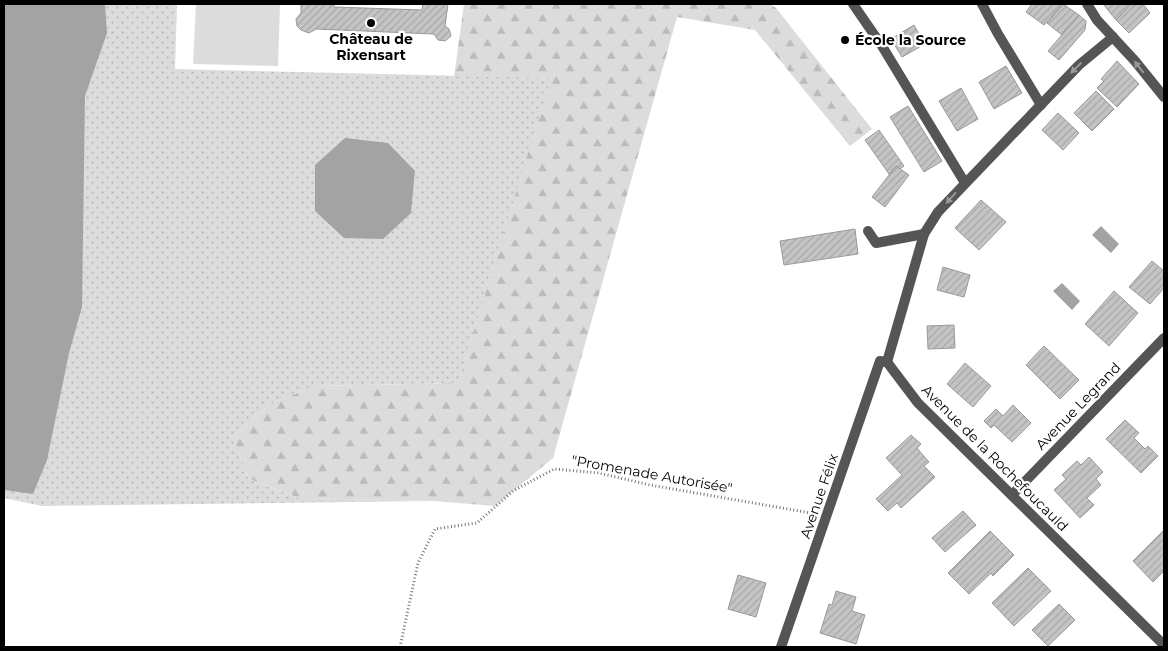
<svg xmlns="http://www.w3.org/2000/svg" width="1168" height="651" viewBox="0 0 1168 651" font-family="Montserrat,sans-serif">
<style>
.grass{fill:#dcdcdc}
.forest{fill:url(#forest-firs)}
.garden{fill:url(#garden-dots)}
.water{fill:#a3a3a3}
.building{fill:url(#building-hatch);stroke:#999}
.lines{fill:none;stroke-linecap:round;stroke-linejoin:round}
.path{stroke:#777;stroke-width:3;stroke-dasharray:1 2.5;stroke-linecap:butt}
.lane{stroke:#555;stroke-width:10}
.street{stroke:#555;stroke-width:10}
.oneway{fill:#999}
.poi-dot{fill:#000;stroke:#fff;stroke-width:2}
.labels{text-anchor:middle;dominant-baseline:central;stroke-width:4.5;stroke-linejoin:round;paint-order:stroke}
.poi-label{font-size:14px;font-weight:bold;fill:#000;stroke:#fff}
.street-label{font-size:14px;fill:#000;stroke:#fff}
</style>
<defs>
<pattern id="forest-firs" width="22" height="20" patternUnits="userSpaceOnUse" patternTransform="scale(1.25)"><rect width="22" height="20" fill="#dcdcdc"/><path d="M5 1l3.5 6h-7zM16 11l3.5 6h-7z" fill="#bbb"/></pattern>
<pattern id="garden-dots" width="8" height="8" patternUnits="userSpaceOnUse" patternTransform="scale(1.25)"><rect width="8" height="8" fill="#dcdcdc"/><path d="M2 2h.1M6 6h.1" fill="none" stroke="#bbb" stroke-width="1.8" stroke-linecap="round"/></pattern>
<pattern id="building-hatch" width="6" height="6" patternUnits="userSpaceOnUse" patternTransform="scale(1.25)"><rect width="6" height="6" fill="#c4c4c4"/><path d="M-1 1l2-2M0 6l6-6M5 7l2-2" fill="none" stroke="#a7a7a7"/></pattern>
</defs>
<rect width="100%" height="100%" fill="#fff"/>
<!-- grass -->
<path class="grass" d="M196,4h84l-2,62 -85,-2z"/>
<!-- forest -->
<path class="forest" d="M464,4h306l6,4 96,121 -22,17 -95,-116 -78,-13 -124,441 -58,48 -61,-5 -135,-3 -50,-19 -16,-42 37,-33 44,-18 144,-3 92,-305 -96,-1z"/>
<!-- garden -->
<path class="garden" d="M4,4h173l-2,65 376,9 -93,305 -144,3 -44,18 -37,33 16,42 50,19 135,3 -392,5 -38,-8z"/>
<!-- water -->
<g class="water">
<path d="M4,4h101l2,29 -22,63 -3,211 -13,46 -22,107 -14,34 -29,-4z"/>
<path d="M345,138l43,5 27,28 -4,42 -28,26 -39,-1 -29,-27v-46z"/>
<path d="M1101,226l18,18 -8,9 -19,-18z"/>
<path d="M1062,283l18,18 -8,9 -19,-19z"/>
</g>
<!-- building -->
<g class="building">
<path d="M301,4h33v3l88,3 1,-6h25l-3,22 4,3 2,7 -6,5 -7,-1 -4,-6 -118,-5 -7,4 -8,-3 -4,-4 -1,-7 5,-6z"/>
<path d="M1032,4h31l-19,21 -18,-13z"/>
<path d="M1063,4l16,11 -17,20 -15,-12z"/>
<path d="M1103,4h28l-15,16z"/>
<path d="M1131,4h12l7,9 -21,20 -13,-13z"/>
<path d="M1079,15l7,6 -1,9 -26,30 -11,-9z"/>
<path d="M914,25l11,19 -23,13 -11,-18z"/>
<path d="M1117,61l22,23 -22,23 -20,-19 7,-7 -3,-2z"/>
<path d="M1006,66l16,27 -28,16 -15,-27z"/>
<path d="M961,88l17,31 -21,12 -18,-30z"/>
<path d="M1096,91l18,18 -22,22 -18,-18z"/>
<path d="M908,106l34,55 -18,11 -34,-55z"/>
<path d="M1058,113l21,20 -16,17 -21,-20z"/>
<path d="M879,130l25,36 -4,3 -4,-3 -7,8 -24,-34z"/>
<path d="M896,166l13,9 -24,32 -13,-10z"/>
<path d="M981,200l25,22 -27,28 -24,-22z"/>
<path d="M855,229l3,25 -74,11 -4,-24z"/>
<path d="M1152,261l12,10v17l-14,16 -21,-17z"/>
<path d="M943,267l27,8 -6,22 -27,-7z"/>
<path d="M1114,291l24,22 -29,33 -24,-22z"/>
<path d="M954,325l1,23 -27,1 -1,-23z"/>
<path d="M1044,346l35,34 -19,19 -34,-34z"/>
<path d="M965,363l26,23 -18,21 -26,-23z"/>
<path d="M1013,405l18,18 -19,19 -18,-17 -3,3 -7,-7 12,-12 7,7z"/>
<path d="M1125,420l14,13 -5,5 11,11 3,-3 10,10 -17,17 -35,-34z"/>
<path d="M911,435l10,9 -4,4 12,14 -5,4 11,11 -34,31 -4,-5 -9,8 -12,-12 26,-24 -16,-17z"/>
<path d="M1089,457l14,15 -7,7 5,6 -14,13 7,7 -14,13 -26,-28 12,-11 -4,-4 15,-14 4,4z"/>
<path d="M963,511l13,14 -31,27 -13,-14z"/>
<path d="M1164,530v41l-11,11 -20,-21z"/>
<path d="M990,531l24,24 -21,21 -2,-3 -22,21 -21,-21z"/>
<path d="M1028,568l23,23 -37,35 -22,-23z"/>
<path d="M738,575l28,8 -10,34 -28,-8z"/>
<path d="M836,591l20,6 -4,14 13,4 -9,29 -36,-11 9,-29 3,1z"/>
<path d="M1059,604l16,16 -27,26 -16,-16z"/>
</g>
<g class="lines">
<!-- path -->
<path class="path" d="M400,647l18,-84 17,-34 42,-6 36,-32 41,-22 45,4 51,12 161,28"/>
<!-- lane -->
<g class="lane">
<path d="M853,4l29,42 83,137"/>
<path d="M868,231l8,12 48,-9"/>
</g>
<!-- street -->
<g class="street">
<path d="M982,4l16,30 43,71"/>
<path d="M1087,4l10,16 38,41 29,36"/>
<path d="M887,362l37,-128 14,-22 141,-147 34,-28"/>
<path d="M887,362l31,41 246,242"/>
<path d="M1012,495l152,-157"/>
<path d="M781,647l99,-286 7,1"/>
</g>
</g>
<!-- one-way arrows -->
<defs><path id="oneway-solid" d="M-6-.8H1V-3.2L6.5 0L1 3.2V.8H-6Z" transform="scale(1.25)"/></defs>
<g class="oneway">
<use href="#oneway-solid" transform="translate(1139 67) rotate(-129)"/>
<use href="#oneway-solid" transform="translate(1076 68) rotate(136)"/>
<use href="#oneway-solid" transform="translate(951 198) rotate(132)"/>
</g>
<!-- markers -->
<g class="poi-dot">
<circle cx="371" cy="23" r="5"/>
<circle cx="845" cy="40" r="5"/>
</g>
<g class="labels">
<!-- poi labels -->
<g class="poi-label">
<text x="371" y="39">Château de<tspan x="371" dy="16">Rixensart</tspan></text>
<text x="855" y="40" text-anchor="start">École la Source</text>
</g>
<!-- street labels -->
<g class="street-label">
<text transform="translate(1078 406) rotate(-46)">Avenue Legrand</text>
<text transform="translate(995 458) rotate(45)">Avenue de la Rochefoucauld</text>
<text transform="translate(652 474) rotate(10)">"Promenade Autorisée"</text>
<text transform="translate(819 496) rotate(-71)">Avenue Félix</text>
</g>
</g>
<!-- border -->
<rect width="1168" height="651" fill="none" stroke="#000000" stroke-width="10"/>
</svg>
